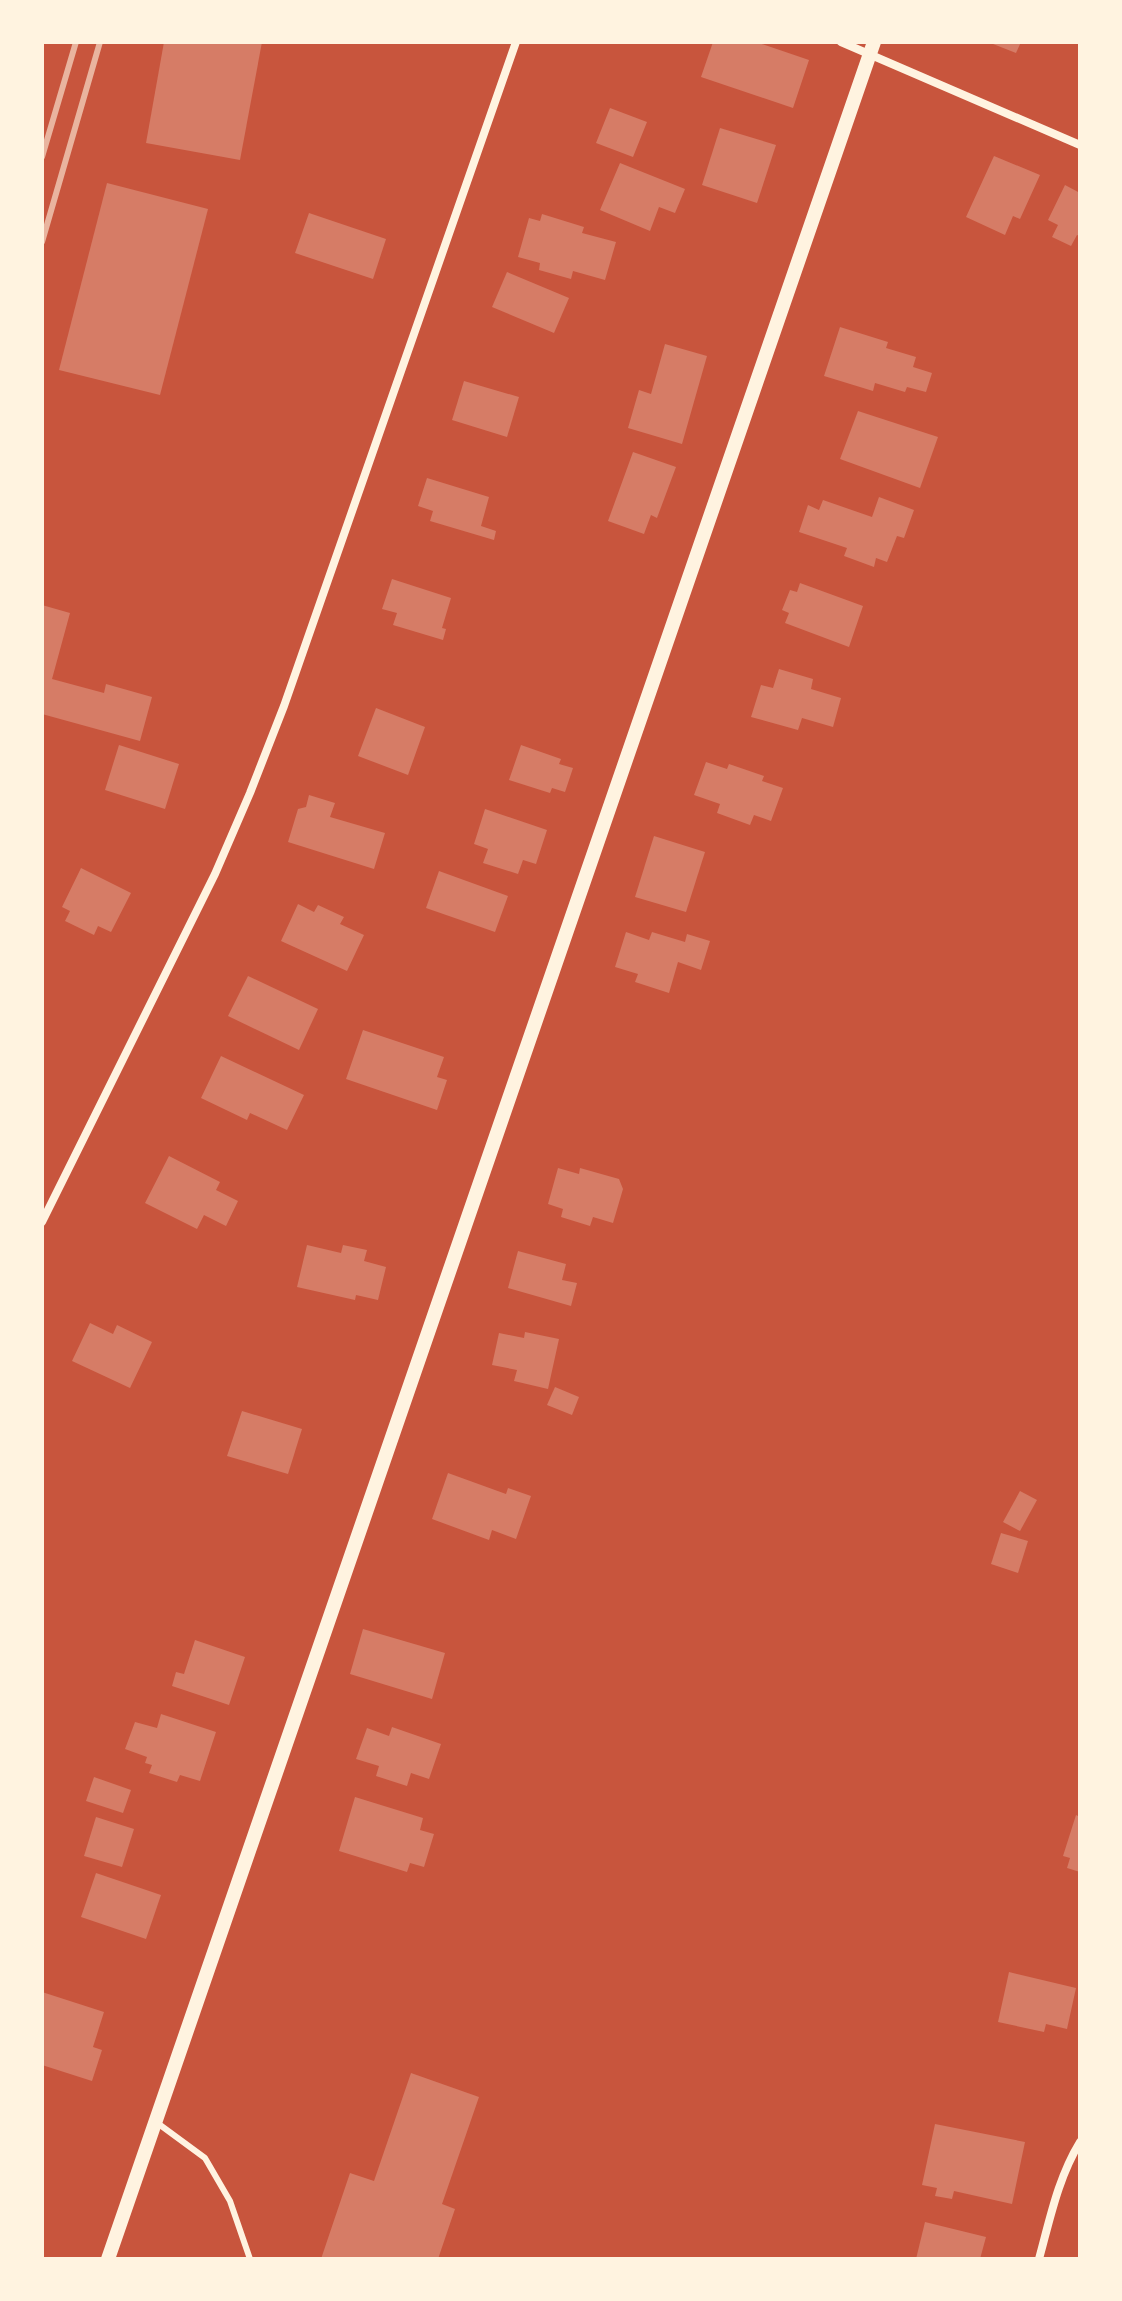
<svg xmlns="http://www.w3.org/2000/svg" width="1122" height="2301" viewBox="0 0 1122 2301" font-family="Figtree,sans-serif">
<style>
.building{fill:#d67c66}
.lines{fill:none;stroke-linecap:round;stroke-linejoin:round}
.service{stroke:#fff3e0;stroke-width:6}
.minor{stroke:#fff3e0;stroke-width:8}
.tertiary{stroke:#fff3e0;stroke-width:14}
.rail{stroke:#e9b49f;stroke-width:6}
</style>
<rect width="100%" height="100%" fill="#c8553d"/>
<!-- building -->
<g class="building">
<path d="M164,42h98l-22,118 -94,-17z"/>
<path d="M713,42h43l53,18 -16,48 -92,-31z"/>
<path d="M988,42h33l-5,11z"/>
<path d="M610,108l37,14 -14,35 -37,-14z"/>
<path d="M720,128l56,17 -19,58 -55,-18z"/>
<path d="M994,156l46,19 -20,44 -7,-3 -8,19 -39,-18z"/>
<path d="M620,163l65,26 -10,24 -16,-6 -9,24 -50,-21z"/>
<path d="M107,183l101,26 -48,186 -101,-25z"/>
<path d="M1065,185l15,8v43l-3,-1 -6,11 -19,-9 6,-12 -10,-5z"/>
<path d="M309,213l77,26 -13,40 -78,-26z"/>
<path d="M542,214l42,13 -2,6 34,9 -11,38 -32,-9 -2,8 -32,-9 1,-7 -22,-6 11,-39 11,3z"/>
<path d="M507,272l62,26 -15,35 -62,-26z"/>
<path d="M840,327l48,15 -2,6 30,9 -3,10 19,6 -6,19 -19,-5 -2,5 -30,-9 -2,8 -49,-15z"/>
<path d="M665,344l42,12 -25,88 -54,-16 11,-38 12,4z"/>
<path d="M464,381l55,16 -12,40 -55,-17z"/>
<path d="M858,411l80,26 -18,51 -80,-29z"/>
<path d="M633,452l43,15 -19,51 -6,-3 -7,19 -36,-13z"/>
<path d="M427,478l62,19 -8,29 15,5 -2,9 -64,-19 3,-10 -15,-5z"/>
<path d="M879,497l35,13 -10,28 -7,-2 -10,26 -11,-4 -2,9 -30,-11 3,-8 -48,-16 9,-27 11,5 4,-10 49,17z"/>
<path d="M392,579l59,19 -9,30 4,1 -3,11 -50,-15 4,-12 -15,-4z"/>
<path d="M800,583l63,23 -14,41 -64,-24 4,-10 -7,-3 8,-20 7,2z"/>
<path d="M42,605l28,8 -18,66 52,14 2,-9 46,13 -12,44 -98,-27z"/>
<path d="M779,669l34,10 -2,10 30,9 -8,29 -31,-9 -4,12 -47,-13 10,-32 12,3z"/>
<path d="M376,708l49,19 -17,48 -50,-19z"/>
<path d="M119,745l60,19 -14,45 -60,-19z"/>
<path d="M521,745l40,14 -2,5 14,4 -8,24 -13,-4 -2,5 -41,-13z"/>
<path d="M706,762l21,7 2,-5 35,12 -2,5 21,7 -12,33 -17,-6 -4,10 -33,-12 3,-9 -26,-9z"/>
<path d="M309,795l26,8 -5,14 55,16 -11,36 -86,-27 10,-33 8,-2z"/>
<path d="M485,809l62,21 -11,34 -13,-4 -5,14 -35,-11 5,-14 -14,-5z"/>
<path d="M654,836l51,16 -19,60 -51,-15z"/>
<path d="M81,868l50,25 -20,39 -13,-6 -4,9 -29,-14 5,-10 -8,-4z"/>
<path d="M439,871l69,25 -13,36 -69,-24z"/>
<path d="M298,904l16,8 4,-7 26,12 -4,7 24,11 -17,36 -66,-30z"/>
<path d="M626,932l23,8 3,-8 33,10 2,-8 23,7 -9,29 -23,-8 -9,31 -34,-11 3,-8 -23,-7z"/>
<path d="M248,976l70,33 -19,41 -71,-34z"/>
<path d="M363,1030l81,27 -7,20 10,3 -10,30 -91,-31z"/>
<path d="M221,1056l83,39 -17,35 -37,-17 -3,7 -46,-22z"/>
<path d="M169,1156l51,26 -4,8 22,11 -12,25 -22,-11 -7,14 -52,-26z"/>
<path d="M558,1168l21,6 1,-6 39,11 4,10 -10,34 -20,-6 -3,9 -29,-9 2,-8 -15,-5z"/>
<path d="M307,1245l34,8 2,-8 24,5 -3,11 22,6 -8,33 -22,-5 -1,5 -58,-13z"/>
<path d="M518,1251l48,13 -4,16 15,3 -6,23 -63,-18z"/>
<path d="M90,1323l23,11 4,-9 35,17 -22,46 -58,-27z"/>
<path d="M525,1332l34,7 -11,50 -34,-8 3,-11 -25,-5 7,-32 25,5z"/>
<path d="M555,1387l24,10 -7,18 -25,-10z"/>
<path d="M242,1411l60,18 -14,45 -61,-18z"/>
<path d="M448,1473l58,21 2,-6 23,8 -15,43 -24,-9 -3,10 -57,-21z"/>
<path d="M1020,1491l17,9 -17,31 -17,-9z"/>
<path d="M1001,1533l27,8 -10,32 -27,-9z"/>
<path d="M363,1629l82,24 -13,46 -82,-25z"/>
<path d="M195,1640l50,17 -16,48 -57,-19 4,-14 8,2z"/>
<path d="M161,1714l55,18 -16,49 -20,-6 -3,7 -28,-9 3,-8 -7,-2 2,-6 -22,-8 10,-27 22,6z"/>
<path d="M392,1727l49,17 -12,35 -18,-6 -4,13 -31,-10 3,-10 -23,-7 11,-31 22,8z"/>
<path d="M94,1777l37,13 -8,23 -37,-12z"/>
<path d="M355,1797l68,21 -3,12 14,4 -10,33 -14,-4 -3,9 -68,-21z"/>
<path d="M1076,1815l4,2v55l-13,-4 3,-10 -7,-2z"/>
<path d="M96,1817l38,12 -12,38 -38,-11z"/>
<path d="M96,1873l65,22 -15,44 -65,-22z"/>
<path d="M1009,1972l67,16 -9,41 -21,-5 -2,8 -46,-10z"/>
<path d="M42,1992l62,20 -11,35 9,3 -10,31 -50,-16z"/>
<path d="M411,2073l68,24 -37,107 13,5 -17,50h-117l29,-86 24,8z"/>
<path d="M935,2124l90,18 -13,62 -58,-13 -2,8 -17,-3 2,-8 -15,-3z"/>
<path d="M925,2222l61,15 -6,22h-64z"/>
</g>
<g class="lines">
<!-- service -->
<path class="service" d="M156,2122l49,36 25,43 20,58"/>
<!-- minor -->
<g class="minor">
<path d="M841,42l239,103"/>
<path d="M42,1222l173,-348 35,-81 34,-87 232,-664"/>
<path d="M1039,2259c11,-40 19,-81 41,-117"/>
</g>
<!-- tertiary -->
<path class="tertiary" d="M108,2259l766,-2217"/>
<!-- rail -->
<g class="rail">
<path d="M42,157l34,-115"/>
<path d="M42,242l58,-200"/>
</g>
</g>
<!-- border -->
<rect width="1122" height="2301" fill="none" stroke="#fff3e0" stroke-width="88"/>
</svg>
